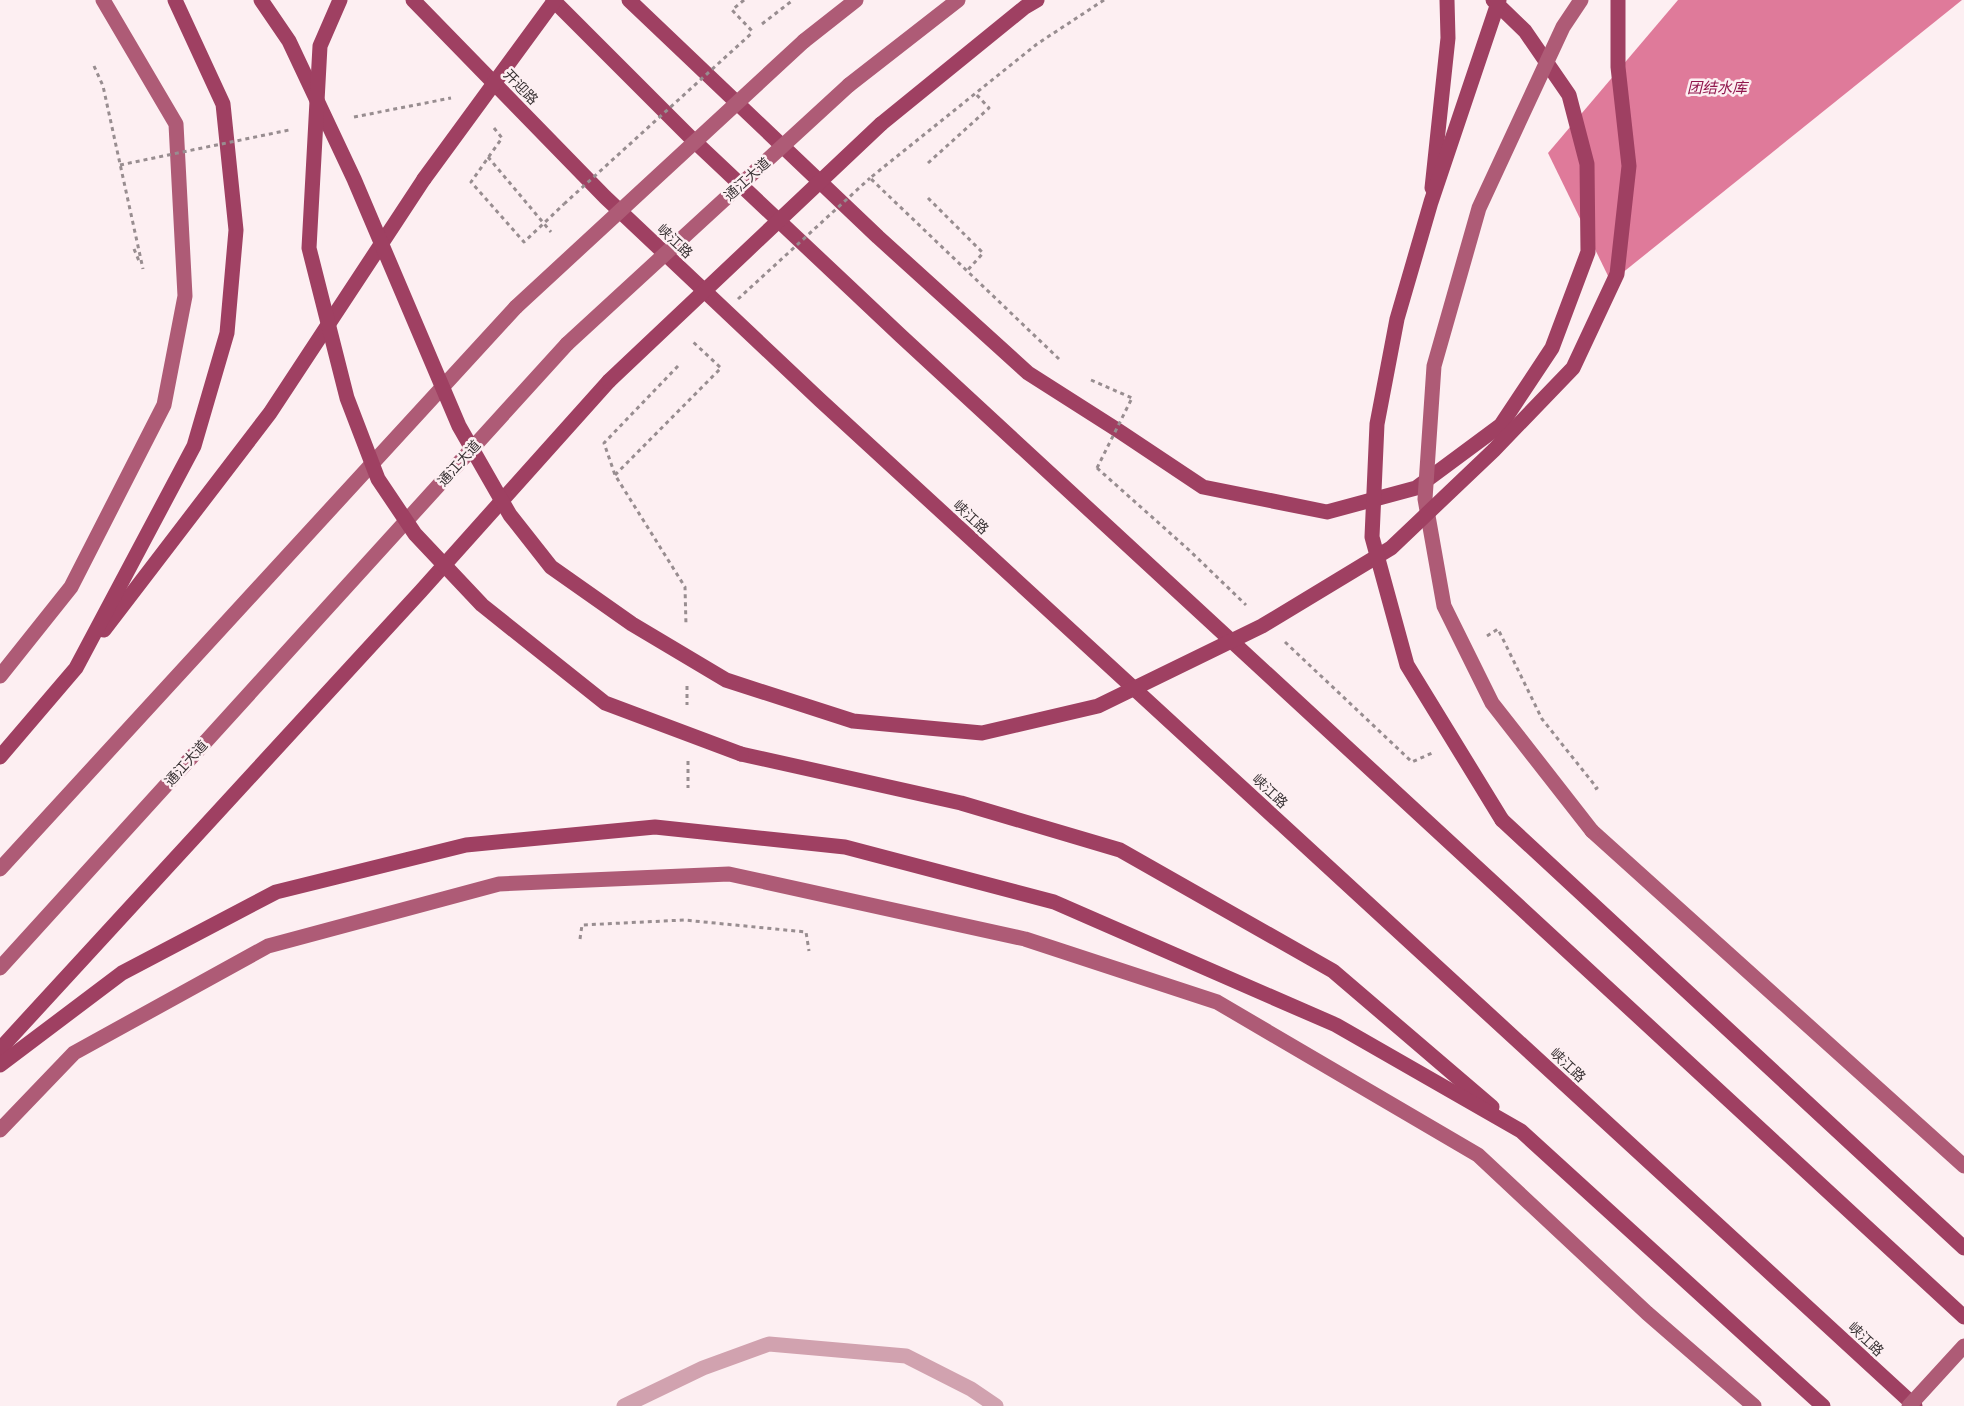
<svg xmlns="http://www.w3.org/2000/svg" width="1964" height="1406" viewBox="0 0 1964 1406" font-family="'PT Sans','Noto Sans SC',sans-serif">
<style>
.water{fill:#df7a9a}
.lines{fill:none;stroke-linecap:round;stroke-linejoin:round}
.path{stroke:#988d90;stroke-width:3;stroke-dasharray:4 4;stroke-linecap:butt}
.minor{stroke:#d1a2af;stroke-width:15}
.major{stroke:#ae5b76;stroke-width:15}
.highway{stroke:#9f4062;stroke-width:15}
.path-bridge{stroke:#988d90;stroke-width:3;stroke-dasharray:4 4;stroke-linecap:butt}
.major-bridge{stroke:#ae5b76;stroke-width:15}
.highway-bridge{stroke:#9f4062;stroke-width:15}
.labels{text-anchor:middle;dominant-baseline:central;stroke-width:5;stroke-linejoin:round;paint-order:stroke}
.street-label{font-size:14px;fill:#393234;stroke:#fdeff2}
.water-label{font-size:15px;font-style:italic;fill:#91174d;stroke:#fdeff2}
</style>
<rect width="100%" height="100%" fill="#fdeff2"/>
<!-- water -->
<path class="water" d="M1678,0h284l-351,282 -63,-129z"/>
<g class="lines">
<!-- path -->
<g class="path">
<path d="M744,0l-12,10 21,22"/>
<path d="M762,24l31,-24"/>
<path d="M94,66l9,20 40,183"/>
<path d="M354,117l97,-19"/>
<path d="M494,128l8,10 -31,44 53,60 40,-38"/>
<path d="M488,157l63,75"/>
<path d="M928,163l61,-55 -14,-15"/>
<path d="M928,198l55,55 -16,18"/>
<path d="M134,249l5,12"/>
<path d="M1059,359l-189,-181 167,-134 67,-44"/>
<path d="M678,366l-74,77 11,32 70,112 1,38"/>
<path d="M1091,380l41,18"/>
<path d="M1097,468l92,82 57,55"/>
<path d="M615,475l106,-107 -29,-27"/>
<path d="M1487,636l11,-7 44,90 55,69 -5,3"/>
<path d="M1285,642l127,120 20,-9"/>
<path d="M687,686v19"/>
<path d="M688,761v27"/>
<path d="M580,939l2,-14 102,-5 122,12 3,19"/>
</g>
<!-- minor -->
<path class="minor" d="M624,1406l79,-38 66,-24 137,12 65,33 25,17"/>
<!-- major -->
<g class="major">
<path d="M804,41l52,-41"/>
<path d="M849,85l109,-85"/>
<path d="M0,676l71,-89 93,-182 21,-109 -9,-172 -73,-124"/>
<path d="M1592,831l372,335"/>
<path d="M0,869l516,-562"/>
<path d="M0,968l567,-624"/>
<path d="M0,1130l74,-77 194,-107 231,-62 230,-10 296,65 192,63 261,153 169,158 107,93"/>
</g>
<!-- highway -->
<g class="highway">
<path d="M413,0l192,197 215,203 1095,1006"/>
<path d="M553,0l139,139 209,197 1063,981"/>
<path d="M629,0l249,237 150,136 91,58 84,56 124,25 89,-24 85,-63 51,-77 36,-96 -1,-88 -18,-69 -44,-64 -32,-31"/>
<path d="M881,124l144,-117 12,-7"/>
<path d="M1432,188l16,-150 -1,-38"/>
<path d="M104,630l166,-217 154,-234"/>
<path d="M741,754l220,49 159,47 213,121 159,136"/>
<path d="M0,757l76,-89 118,-222 33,-113 9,-103 -13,-126 -48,-104"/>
<path d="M1502,820l462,428"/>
<path d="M0,1049l421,-458 188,-210"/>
<path d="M0,1065l122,-92 154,-81 190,-47 189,-18 190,20 209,55 282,123 185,106 302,275"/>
</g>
<!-- path-bridge -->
<g class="path-bridge">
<path d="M120,165l169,-35"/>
<path d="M564,204l189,-172"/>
<path d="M738,299l132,-121"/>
<path d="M1097,468l35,-70"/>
</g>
<!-- major-bridge -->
<g class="major-bridge">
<path d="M1581,0l-18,27 -84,181 -45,158 -9,133 19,107 48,97 100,128"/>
<path d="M516,307l288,-266"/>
<path d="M567,344l282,-259"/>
<path d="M1909,1406l55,-60"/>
</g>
<!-- highway-bridge -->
<g class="highway-bridge">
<path d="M261,0l28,41 65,138 105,247 51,89 41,52 81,57 94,56 127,41 129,12 116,-27 164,-80 129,-78 103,-98 79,-82 44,-94 12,-108 -11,-99v-67"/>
<path d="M340,0l-20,46 -11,202 38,150 31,81 37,55 67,71 123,98 136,51"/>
<path d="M1499,0l-68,202 -34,117 -20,105 -5,113 35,128 95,155"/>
<path d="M424,179l131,-179"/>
<path d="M609,381l272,-257"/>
</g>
</g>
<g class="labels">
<!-- street labels -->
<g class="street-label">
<text transform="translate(521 87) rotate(46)">开迎路</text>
<text transform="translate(747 179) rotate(-42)">通江大道</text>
<text transform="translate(675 241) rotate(43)">峡江路</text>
<text transform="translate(459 463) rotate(-48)">通江大道</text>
<text transform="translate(971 517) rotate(43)">峡江路</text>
<text transform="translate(186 763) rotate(-48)">通江大道</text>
<text transform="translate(1270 791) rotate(43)">峡江路</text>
<text transform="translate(1568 1065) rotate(43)">峡江路</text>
<text transform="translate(1866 1339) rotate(43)">峡江路</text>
</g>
<!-- water labels -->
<g class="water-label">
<text x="1717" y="87">团结水库</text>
</g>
</g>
</svg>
